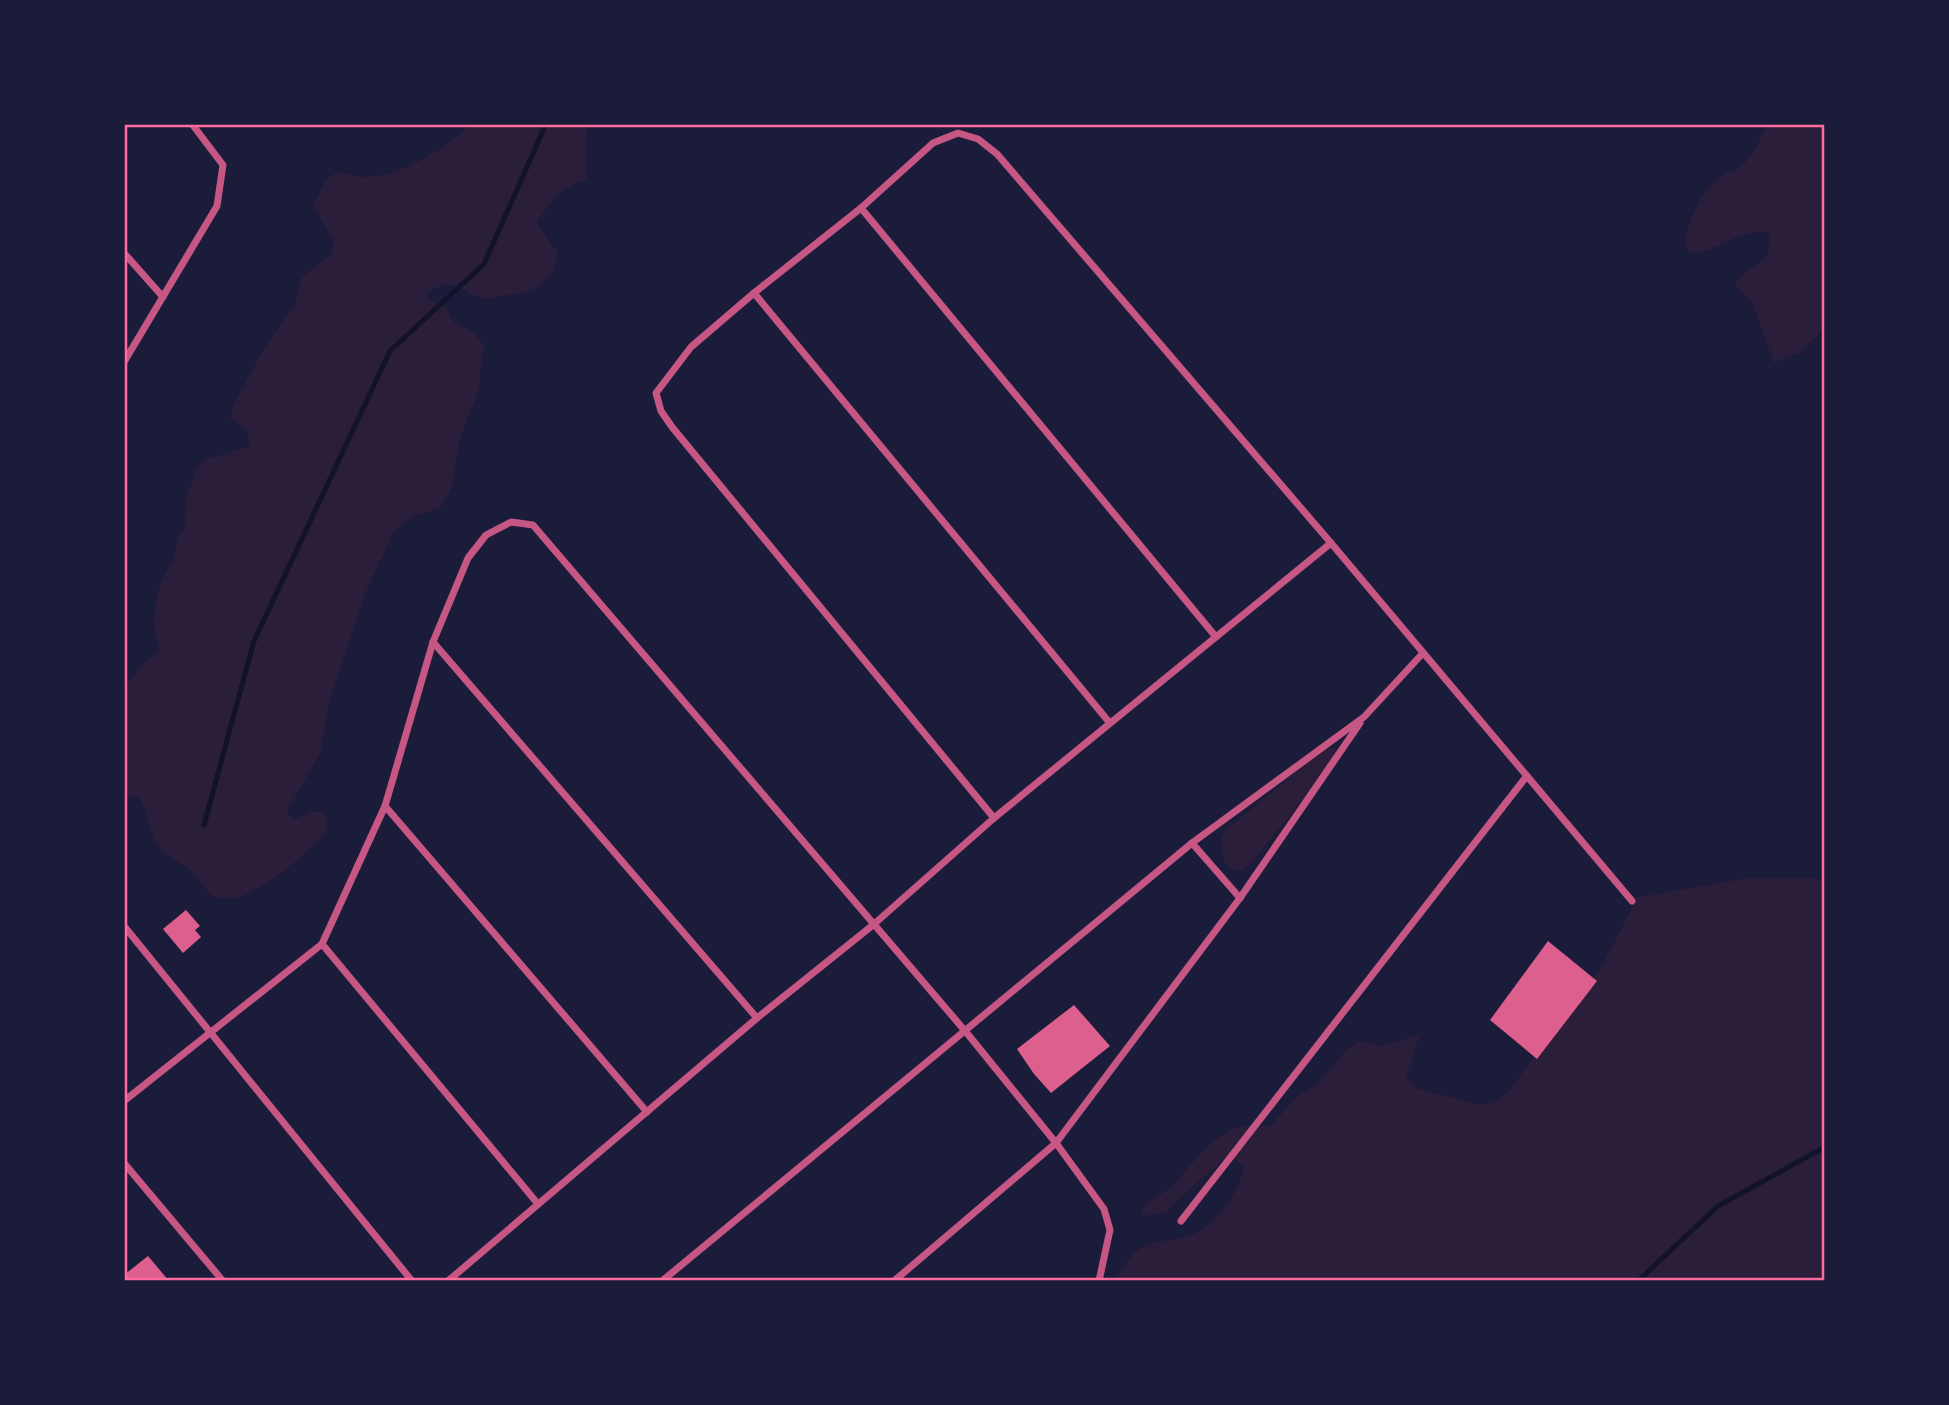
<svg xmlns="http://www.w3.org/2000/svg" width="1949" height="1405" viewBox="0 0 1949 1405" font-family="Montserrat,sans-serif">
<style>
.green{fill:#2a1e3b}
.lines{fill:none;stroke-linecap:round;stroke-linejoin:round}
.stream{stroke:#12122b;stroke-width:5}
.building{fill:#dd5f8e}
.minor{stroke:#c65784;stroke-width:7}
.neatline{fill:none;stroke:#ff6b9d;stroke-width:2.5}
</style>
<rect width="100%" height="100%" fill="#1b1b3a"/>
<!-- green -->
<g class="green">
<path d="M471,124h116l-2,51 3,5c-25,4 -38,23 -51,42l16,26 5,2c-5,38 -23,41 -56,46 -6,1 -15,4 -21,2 -25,-8 -26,-23 -54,-5v6l19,7 8,16 18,9 12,14 -6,47 -18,47 -8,48 -11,20 -30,11 -17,13 -31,67 -32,97 -11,58 -32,57 1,6 6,3 16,-7h12l4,8 -1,14c-22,20 -80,78 -113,62 -9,-5 -13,-18 -21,-25 -9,-8 -23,-12 -31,-21 -14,-16 -10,-38 -23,-53l-14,-1v-107l16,-22 19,-16 -5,-27 2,-25 5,-17 14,-26 3,-20 7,-9 1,-28 11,-32 7,-7 46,-14 -3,-16 -17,-12 3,-12 30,-56 32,-45 7,-28 31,-24v-13l-20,-35 13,-25 11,-8c10,2 23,6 33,5 37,-5 74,-27 101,-53z"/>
<path d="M1769,124h56v204l-26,25 -25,10 -22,-60 -17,-18c12,-24 41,-18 33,-52 -28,-6 -51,21 -78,19l-6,-9c6,-26 16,-50 37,-67 5,-4 11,-3 16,-6 14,-10 23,-31 32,-46z"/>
<path d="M1331,746l6,4 -3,11 -81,100 -11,10 -8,-1 -10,-9 -3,-24 6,-8 94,-78z"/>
<path d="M1747,878l78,1v402h-710c7,-12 15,-28 28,-34 14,-8 33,-6 48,-12 26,-11 47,-41 53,-67l-7,-8 -12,-2 -60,54 -21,4 -4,-4c7,-13 23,-17 33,-27 19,-20 41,-53 70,-59 8,-2 19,1 27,1l28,-32 19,-10 29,-35 13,-9 24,5 37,-12 -14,43 10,11 65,17 12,-2 16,-12 92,-124 33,-62v-7z"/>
</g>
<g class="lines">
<!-- stream -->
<g class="stream">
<path d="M204,825l50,-184 136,-290 94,-87 62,-140"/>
<path d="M1638,1281l80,-75 107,-59"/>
</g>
</g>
<!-- building -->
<g class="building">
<path d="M186,910l14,16 -5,4 6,7 -18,16 -20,-24z"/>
<path d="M1548,941l49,40 -60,78 -47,-39z"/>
<path d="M1074,1005l36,41 -59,47 -17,-19 -17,-25z"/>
<path d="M148,1256l21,25h-45v-6z"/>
</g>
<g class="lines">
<!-- minor -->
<g class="minor">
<path d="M861,208l355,429"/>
<path d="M124,253l39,44"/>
<path d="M754,293l355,429"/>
<path d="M124,362l93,-156 6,-41 -31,-41"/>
<path d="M433,642l324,376"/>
<path d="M385,806l262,306"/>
<path d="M994,818l-322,-391 -11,-16 -5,-18 35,-46 63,-54 107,-85 72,-65 25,-10 20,6 19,15 334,389 301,358"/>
<path d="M1192,843l48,55"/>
<path d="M124,926l288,355"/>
<path d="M322,944l216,260"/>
<path d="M124,1101l198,-157 63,-138 48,-164 35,-84 18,-23 25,-13 22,3 433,507 90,111 48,66 6,21 -11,51"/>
<path d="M124,1163l99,118"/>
<path d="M1181,1221l345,-444"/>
<path d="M448,1281l309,-263 116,-93 121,-107 337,-275"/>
<path d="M662,1281l530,-438 172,-126 59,-64"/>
<path d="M894,1281l162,-138 184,-245 120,-175"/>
</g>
</g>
<!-- border -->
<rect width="1949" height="1405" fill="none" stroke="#1b1b3a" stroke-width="252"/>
<rect x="126" y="126" width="1697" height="1153" class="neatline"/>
</svg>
